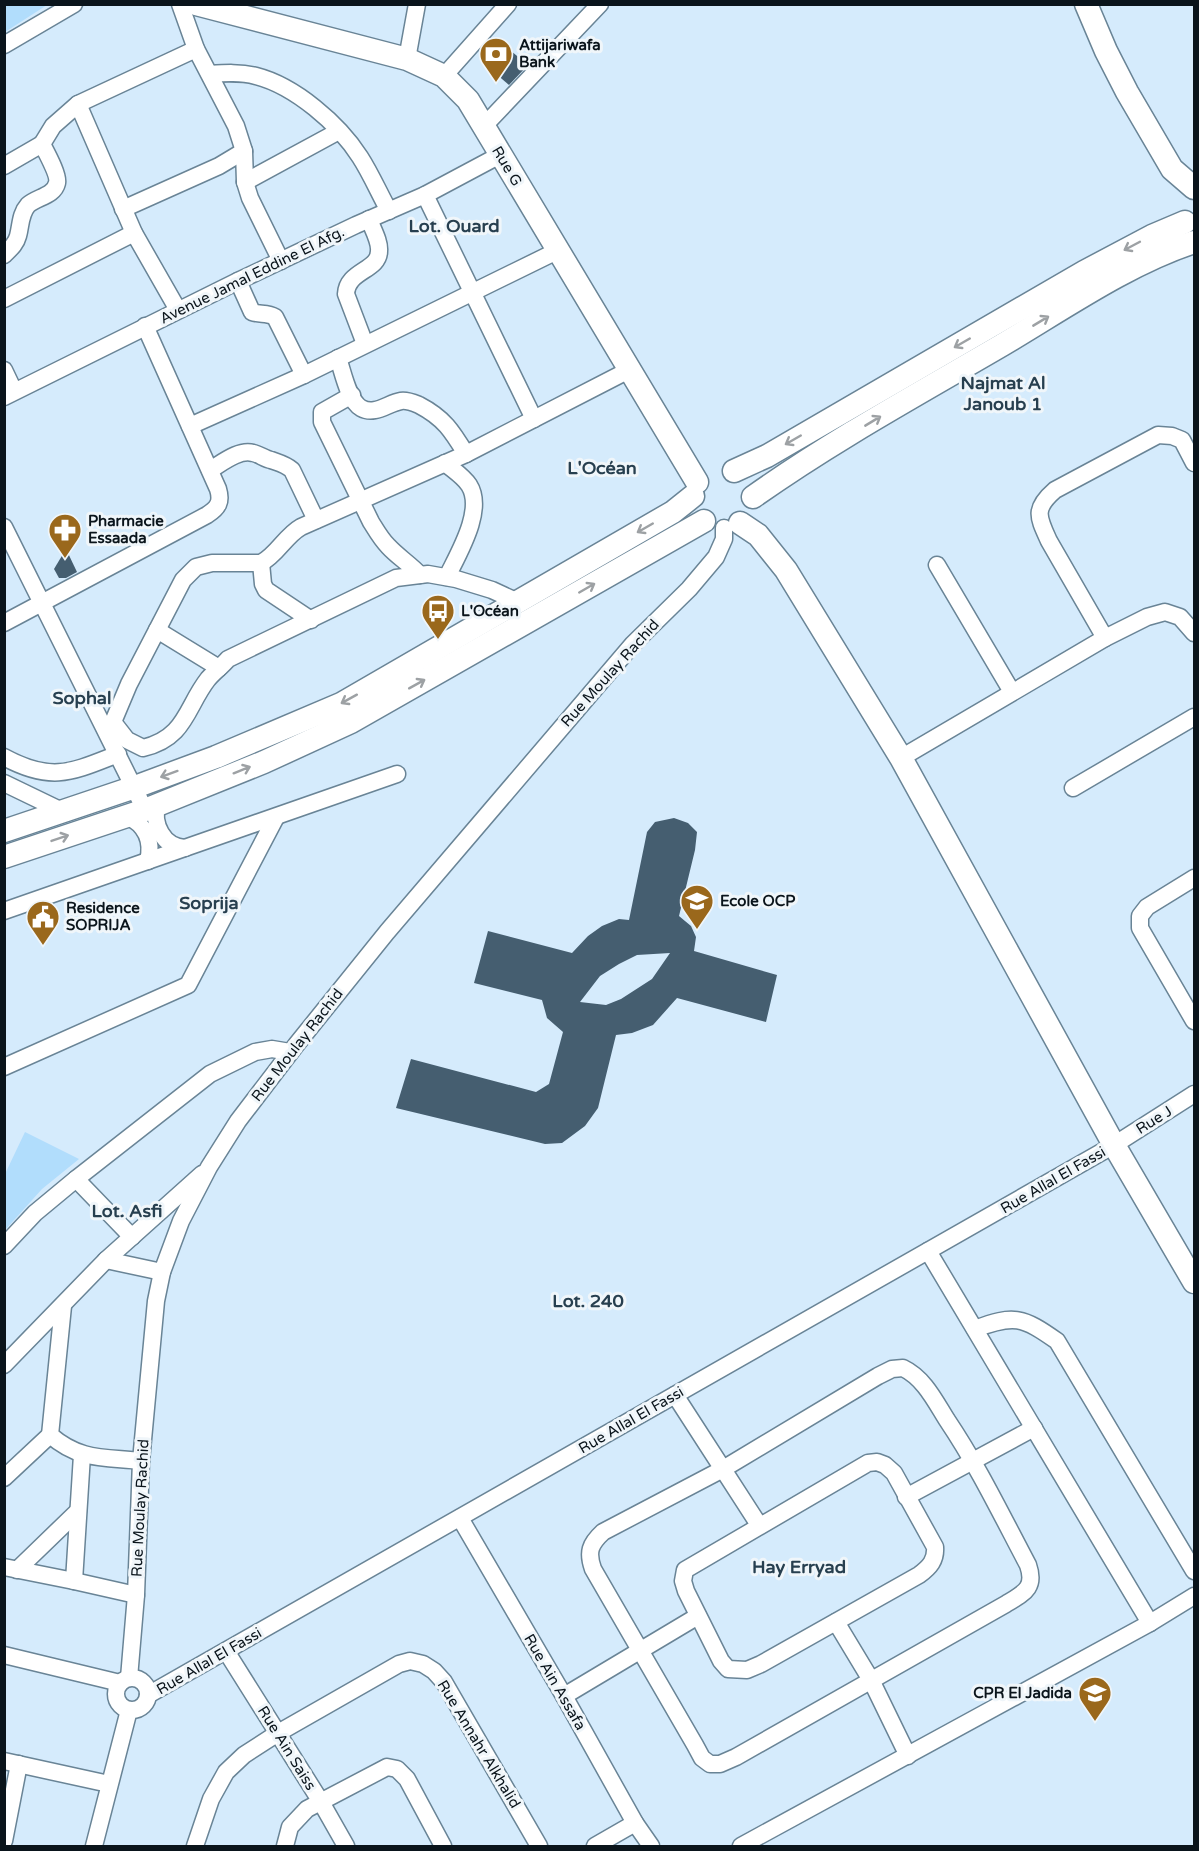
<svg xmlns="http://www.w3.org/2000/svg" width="1199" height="1851" viewBox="0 0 1199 1851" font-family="'Varela Round',sans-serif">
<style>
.green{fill:#b1ddfc}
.building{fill:#455e70;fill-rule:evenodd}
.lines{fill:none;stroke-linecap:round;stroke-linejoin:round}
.street-casing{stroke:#698496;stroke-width:19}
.secondary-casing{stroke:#698496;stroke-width:25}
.street{stroke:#fff;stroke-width:16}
.secondary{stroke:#fff;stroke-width:22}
.oneway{stroke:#9da1a4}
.labels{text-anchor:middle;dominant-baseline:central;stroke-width:6;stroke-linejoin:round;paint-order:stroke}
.poi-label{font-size:15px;font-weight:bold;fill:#0a141b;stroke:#f0f6fa;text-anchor:start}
.street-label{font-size:15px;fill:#0a141b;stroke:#f0f6fa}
.quarter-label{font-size:18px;font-weight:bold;fill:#273f4f;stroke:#f0f6fa}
</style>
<rect width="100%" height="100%" fill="#d5ebfc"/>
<!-- green -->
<g class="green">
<path d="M5,4h42v1l-42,27z"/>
<path d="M25,1132l54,27 -37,30 -37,41v-56z"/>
</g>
<!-- building -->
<g class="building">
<path d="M505,46l23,19 -19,20 -21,-18z"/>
<path d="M66,549l11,23 -11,6h-7l-5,-9z"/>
<path d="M674,818l14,5 9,9 -2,18 -16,66 12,10 5,11 -2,14 83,24 -11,47 -89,-24 -24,27 -21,8 -16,2 -18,73 -13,18 -23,17 -17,1 -149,-36 15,-49 125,33 13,-8 14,-52 -16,-14 -5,-18 -68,-17 14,-52 84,22 16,-17 14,-10 17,-7 10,1 18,-88 8,-10zM670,953l-18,26 -31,20 -15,6 -26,-3 20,-26 19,-12 18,-9z"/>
</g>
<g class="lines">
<defs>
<g id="street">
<path d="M180,4l16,45 40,77 8,25 1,31 5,16 31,63"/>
<path d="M4,45l70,-41"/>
<path d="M407,59l10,-55"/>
<path d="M210,74c15,-1 31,-2 46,2 39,10 83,48 104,81 11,17 19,36 29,54"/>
<path d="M444,76l64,-72"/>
<path d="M78,104l56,129 44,77"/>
<path d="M484,126l116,-122"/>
<path d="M42,144l11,-18 25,-22 118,-55"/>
<path d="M4,166l38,-22c4,8 17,31 15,39 -3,13 -20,14 -29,22 -8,9 -7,20 -10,31 -2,8 -8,13 -14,19"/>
<path d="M245,182l94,-51"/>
<path d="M425,195l109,224"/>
<path d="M123,209l96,-43 25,-15"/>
<path d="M238,281l14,31c8,3 15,0 23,5l29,58"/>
<path d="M4,299l130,-66"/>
<path d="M365,344l-19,-50c1,-24 33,-23 33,-43 1,-10 -7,-23 -10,-32"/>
<path d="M338,358c5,14 10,42 23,50 14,8 27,-5 40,-7 6,-1 13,2 18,4 25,13 33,26 47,49"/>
<path d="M4,370l10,21"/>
<path d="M352,395l-30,17v10l49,100c5,8 10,17 17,24 10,11 22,18 32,29"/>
<path d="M4,397l234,-116 118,-56 69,-30 75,-40"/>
<path d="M190,426l114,-51 255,-125"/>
<path d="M445,463c8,7 18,13 24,22 16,25 -11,69 -22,92"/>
<path d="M210,470c12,-7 29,-21 43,-17 6,1 12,6 18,7 8,3 14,4 21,10l24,50"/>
<path d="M4,527l141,283"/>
<path d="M261,563l2,21 3,6 45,30"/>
<path d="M937,565l75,127"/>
<path d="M4,623l203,-108c11,-7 15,-13 11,-26l-73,-163"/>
<path d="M157,630l62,38"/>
<path d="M1105,638l-56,-97c-11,-24 -16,-32 6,-51l103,-55 14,1 10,4 12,23"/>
<path d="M113,722l14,18 16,8c43,-10 43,-41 65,-69 6,-7 14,-13 20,-20l168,-81 32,-4 28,5 36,11 26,12"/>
<path d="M109,735l4,-13 16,-38 54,-104 13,-13 16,-4h49c16,-8 24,-27 40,-36l165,-73 165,-85"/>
<path d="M4,757c48,26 68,15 114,-3"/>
<path d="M901,758l204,-120 42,-21 18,-5 15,5 14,16"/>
<path d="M4,783l58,28"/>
<path d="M1073,788l121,-71"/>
<path d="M157,804c-5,20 6,43 28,44"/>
<path d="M127,816c19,9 26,25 21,45"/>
<path d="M1194,878l-47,29 -7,9v12l54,93"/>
<path d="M4,911l393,-137"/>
<path d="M4,1067l184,-82 88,-168"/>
<path d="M76,1179l56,58"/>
<path d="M4,1246l31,-33 41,-34 134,-105 45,-22 17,-3 18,3"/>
<path d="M928,1251l222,372"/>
<path d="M106,1260l56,12"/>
<path d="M63,1306l-13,129c30,26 54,22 91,26"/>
<path d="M975,1329c39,-15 48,-12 82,12l137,230"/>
<path d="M4,1365l102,-105 96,-86"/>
<path d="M903,1368c21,10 32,33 44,52 31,46 55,96 81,145 8,23 -4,28 -22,39l-270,153 -16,7h-10l-8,-6 -7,-13 -102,-176c-6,-17 -3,-25 10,-37l120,-63 155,-93 14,-7z"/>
<path d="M675,1395l84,130"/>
<path d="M877,1462l8,3 9,8 41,74c1,13 -5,20 -16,28l-158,89 -14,6 -19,-1 -7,-8 -35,-70 -3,-10 2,-11 183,-107z"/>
<path d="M4,1478l46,-43"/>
<path d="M906,1497l128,-69"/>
<path d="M460,1518l104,178 71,127 16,23"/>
<path d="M4,1567l70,14 8,-126"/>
<path d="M17,1570l61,-59"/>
<path d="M74,1581l62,14"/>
<path d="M836,1622l35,58 37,76"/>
<path d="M226,1651l95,151 25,44"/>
<path d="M4,1655l116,28"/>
<path d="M129,1678l7,-83 5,-134 15,-160 6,-29 19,-51 28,-54 29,-46 58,-76 91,-113 246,-288 56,-55 27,-32 8,-18v-11"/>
<circle cx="132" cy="1694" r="16"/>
<path d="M148,1695l966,-550 80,-51"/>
<path d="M564,1696l134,-80"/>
<path d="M4,1761l105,23"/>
<path d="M4,1841l15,-77"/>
<path d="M94,1846l35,-136"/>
<path d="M195,1846l16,-47 15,-27 18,-17 34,-22 121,-69 11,-3 13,3 11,7 10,11 95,164"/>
<path d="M285,1846l5,-19 17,-18 80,-42 10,2 10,10 36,67"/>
<path d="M595,1846l40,-23"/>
<path d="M741,1846l409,-223 44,-27"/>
</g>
<g id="secondary">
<path d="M196,4l211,55 37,17 24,24 229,382"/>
<path d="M1086,4l20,47 21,41 45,77 22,19"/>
<path d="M734,471l33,-15 317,-184 68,-36 33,-14"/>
<path d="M753,497c79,-56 165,-103 249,-152 61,-36 125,-81 192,-103"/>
<path d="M740,523l18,12 28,35 115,188 213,387 80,137"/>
<path d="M4,831l131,-44 81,-30 125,-53 332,-192 20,-16"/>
<path d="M4,857l141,-47 119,-48 87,-40 353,-201"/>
</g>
</defs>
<!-- street casing -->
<use href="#street" class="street-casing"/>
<!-- secondary casing -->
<use href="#secondary" class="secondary-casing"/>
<!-- street -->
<use href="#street" class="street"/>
<!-- secondary -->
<use href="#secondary" class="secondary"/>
</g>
<!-- one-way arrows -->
<defs><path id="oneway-shaft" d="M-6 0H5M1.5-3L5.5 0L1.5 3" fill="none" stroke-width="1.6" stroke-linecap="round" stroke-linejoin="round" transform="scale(1.5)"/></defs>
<g class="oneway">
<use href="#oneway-shaft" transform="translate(1132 246) rotate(152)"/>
<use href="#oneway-shaft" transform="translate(1041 321) rotate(-31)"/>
<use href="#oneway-shaft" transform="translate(962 343) rotate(150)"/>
<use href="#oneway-shaft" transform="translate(873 421) rotate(-31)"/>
<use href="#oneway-shaft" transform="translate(793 440) rotate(150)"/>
<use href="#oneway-shaft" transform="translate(645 528) rotate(150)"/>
<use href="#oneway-shaft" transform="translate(587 588) rotate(-30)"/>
<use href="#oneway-shaft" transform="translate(417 684) rotate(-29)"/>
<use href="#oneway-shaft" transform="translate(349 699) rotate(151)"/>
<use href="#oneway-shaft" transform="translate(242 770) rotate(-22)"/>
<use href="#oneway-shaft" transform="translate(169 774) rotate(160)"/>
<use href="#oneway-shaft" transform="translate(60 838) rotate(-19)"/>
</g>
<!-- icons -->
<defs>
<symbol id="bank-pin" viewBox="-11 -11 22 30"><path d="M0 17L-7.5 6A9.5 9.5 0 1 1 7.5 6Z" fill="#9a681c" stroke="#f0f6fa"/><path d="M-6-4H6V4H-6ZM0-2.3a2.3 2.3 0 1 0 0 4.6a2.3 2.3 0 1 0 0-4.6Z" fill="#fff"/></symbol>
<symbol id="pharmacy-pin" viewBox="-11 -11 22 30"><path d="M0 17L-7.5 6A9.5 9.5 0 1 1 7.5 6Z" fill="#9a681c" stroke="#f0f6fa"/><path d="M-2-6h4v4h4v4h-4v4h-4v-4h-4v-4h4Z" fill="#fff"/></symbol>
<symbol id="bus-pin" viewBox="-11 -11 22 30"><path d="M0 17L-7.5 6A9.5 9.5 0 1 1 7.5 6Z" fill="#9a681c" stroke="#f0f6fa"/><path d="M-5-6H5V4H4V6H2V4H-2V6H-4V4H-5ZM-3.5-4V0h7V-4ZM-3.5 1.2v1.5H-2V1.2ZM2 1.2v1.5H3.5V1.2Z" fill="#fff"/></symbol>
<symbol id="school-pin" viewBox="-11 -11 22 30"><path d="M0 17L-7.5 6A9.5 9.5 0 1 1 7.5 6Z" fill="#9a681c" stroke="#f0f6fa"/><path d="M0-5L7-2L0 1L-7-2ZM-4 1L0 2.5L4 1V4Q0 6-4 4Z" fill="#fff"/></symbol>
<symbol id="civic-pin" viewBox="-11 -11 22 30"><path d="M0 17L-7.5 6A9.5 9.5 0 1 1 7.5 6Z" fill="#9a681c" stroke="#f0f6fa"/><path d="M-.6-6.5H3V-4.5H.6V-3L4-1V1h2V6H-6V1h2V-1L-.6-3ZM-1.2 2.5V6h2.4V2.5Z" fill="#fff"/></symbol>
</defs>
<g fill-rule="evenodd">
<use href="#bank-pin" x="477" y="35" width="38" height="52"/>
<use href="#pharmacy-pin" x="46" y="511" width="38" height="52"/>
<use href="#bus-pin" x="419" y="592" width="38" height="52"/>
<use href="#school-pin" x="678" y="882" width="38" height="52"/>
<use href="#civic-pin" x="24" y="898" width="38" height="52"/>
<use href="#school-pin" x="1076" y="1674" width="38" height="52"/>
</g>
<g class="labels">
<!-- poi labels -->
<g class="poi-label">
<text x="519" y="45">Attijariwafa<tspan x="519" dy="17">Bank</tspan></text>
<text x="88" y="521">Pharmacie<tspan x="88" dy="17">Essaada</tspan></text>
<text x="461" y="611">L'Océan</text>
<text x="720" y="901">Ecole OCP</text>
<text x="66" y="908">Residence<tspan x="66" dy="17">SOPRIJA</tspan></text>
<text x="1072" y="1693" text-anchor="end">CPR El Jadida</text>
</g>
<!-- street labels -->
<g class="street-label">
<text transform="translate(507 166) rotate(59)">Rue G</text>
<text transform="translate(252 275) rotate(-26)">Avenue Jamal Eddine El Afg.</text>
<text transform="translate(610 673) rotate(-48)">Rue Moulay Rachid</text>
<text transform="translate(297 1045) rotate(-52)">Rue Moulay Rachid</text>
<text transform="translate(1154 1120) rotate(-32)">Rue J</text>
<text transform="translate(1053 1180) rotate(-30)">Rue Allal El Fassi</text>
<text transform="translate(631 1420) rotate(-30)">Rue Allal El Fassi</text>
<text transform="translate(140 1508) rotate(-87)">Rue Moulay Rachid</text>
<text transform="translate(209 1661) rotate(-30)">Rue Allal El Fassi</text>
<text transform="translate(555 1682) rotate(60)">Rue Ain Assafa</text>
<text transform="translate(479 1744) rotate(59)">Rue Annahr Alkhalid</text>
<text transform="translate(287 1748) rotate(58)">Rue Ain Saiss</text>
</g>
<!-- quarter labels -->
<g class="quarter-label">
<text x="454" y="226">Lot. Ouard</text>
<text x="1003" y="383">Najmat Al<tspan x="1003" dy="21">Janoub 1</tspan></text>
<text x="602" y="468">L'Océan</text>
<text x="82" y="698">Sophal</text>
<text x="209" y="903">Soprija</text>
<text x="127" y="1211">Lot. Asfi</text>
<text x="588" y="1301">Lot. 240</text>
<text x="799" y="1567">Hay Erryad</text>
</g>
</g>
<!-- border -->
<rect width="1199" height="1851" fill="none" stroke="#0a141b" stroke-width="12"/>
</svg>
